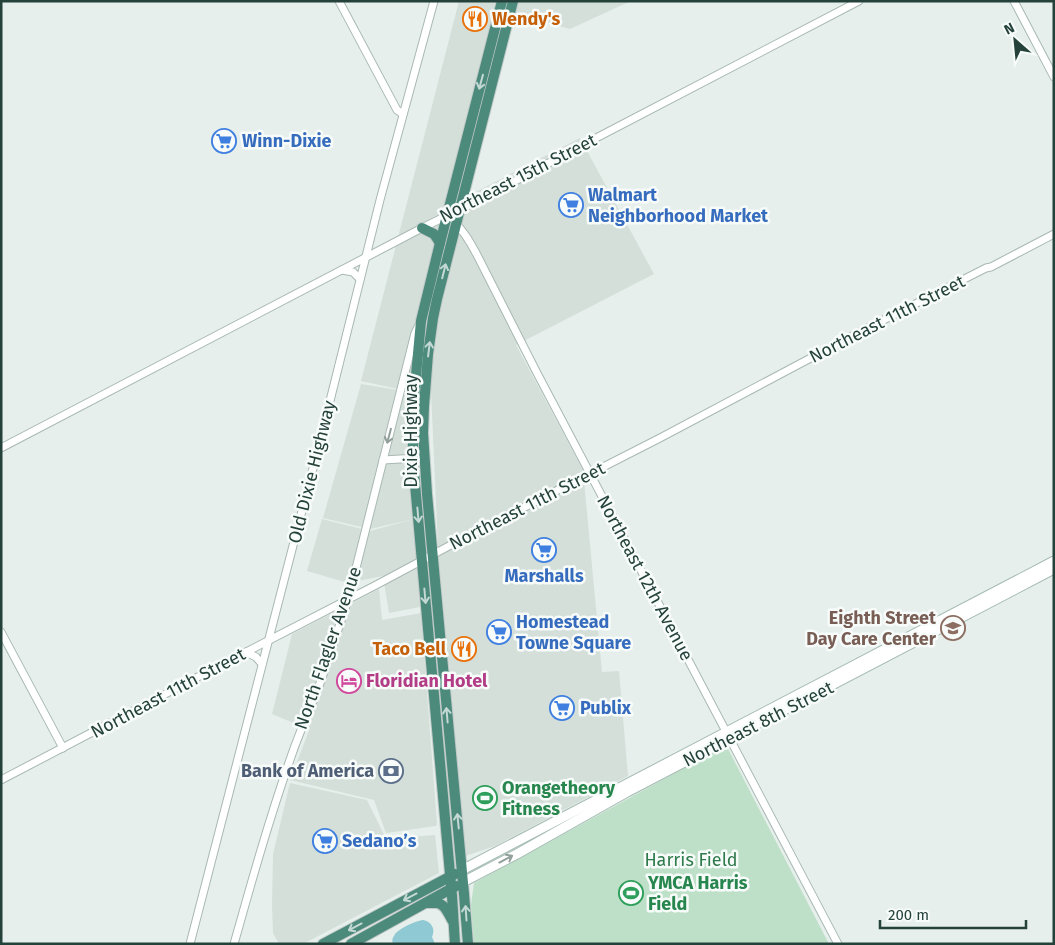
<svg xmlns="http://www.w3.org/2000/svg" width="1055" height="945" viewBox="0 0 1055 945" font-family="'Fira Sans',sans-serif">
<style>
.built{fill:#d4dfda}
.green{fill:#bfe0c8}
.water{fill:#8ec9d4}
.lines{fill:none;stroke-linecap:round;stroke-linejoin:round}
.tertiary-casing{stroke:#a8b8b2;stroke-width:9}
.secondary-casing{stroke:#a4bbb3;stroke-width:11}
.trunk-casing{stroke:#c2cac8;stroke-width:12}
.tertiary{stroke:#fff;stroke-width:7}
.secondary{stroke:#fff;stroke-width:9}
.trunk{stroke:#4c8a7c;stroke-width:10}
.oneway{stroke:#c4d9d4}
.oneway2{stroke:#92a09c}
.labels{text-anchor:middle;dominant-baseline:central;stroke-width:5;stroke-linejoin:round;paint-order:stroke}
.food-label{font-size:18px;font-weight:bold;fill:#c56008;stroke:#f7fbf9;text-anchor:start}
.shop-label{font-size:18px;font-weight:bold;fill:#366cbe;stroke:#f7fbf9;text-anchor:start}
.street-label{font-size:18px;fill:#24423a;stroke:#f7fbf9}
.education-label{font-size:18px;font-weight:bold;fill:#785e54;stroke:#f7fbf9;text-anchor:end}
.hotel-label{font-size:18px;font-weight:bold;fill:#b23c85;stroke:#f7fbf9;text-anchor:start}
.service-label{font-size:18px;font-weight:bold;fill:#4e5e75;stroke:#f7fbf9;text-anchor:end}
.leisure-label{font-size:18px;font-weight:bold;fill:#27864d;stroke:#f7fbf9;text-anchor:start}
.park-label{font-size:18px;fill:#2d7a4b;stroke:#f7fbf9}
</style>
<rect width="100%" height="100%" fill="#e6efeb"/>
<!-- built -->
<g class="built">
<path d="M459,1h172l-61,28 -74,-21 -53,201 137,-71 74,136 -138,71 67,125 19,202 17,-1 9,105 -133,70 -30,10 -27,-309 -7,-155 -33,-3 -37,-8z"/>
<path d="M361,384l49,8 -3,56 8,70 5,89 -31,6 -6,-37 -35,7 -41,-12 15,-52 48,12 44,-12 -44,10 -47,-11z"/>
<path d="M379,589l3,31 39,-7 16,211 -1,2 -50,7 -12,-33 -84,-20 20,-52 -14,-4 -24,-10 20,-80z"/>
<path d="M290,783l77,17 21,43 9,-5 38,-3 4,38 -136,71h-24l-6,-11 -1,-27 1,-52z"/>
</g>
<!-- green -->
<path class="green" d="M726,745l103,199h-355l-3,-39 3,-22z"/>
<!-- water -->
<path class="water" d="M423,920c8,1 13,9 9,17l3,7h-42c-1,-4 -1,-5 1,-8 3,-7 21,-15 29,-16z"/>
<g class="lines">
<defs>
<g id="tertiary">
<path d="M339,1l58,109 6,4"/>
<path d="M1014,1l40,76"/>
<path d="M455,223c9,8 15,19 21,30l61,120 301,571"/>
<path d="M342,270l11,2 7,7"/>
<path d="M1,448l421,-220 67,-33 86,-46 284,-148"/>
<path d="M383,460l34,-2"/>
<path d="M1,632l62,116"/>
<path d="M246,652l10,5 6,7"/>
<path d="M1,780l191,-100 186,-96 84,-45 198,-101 194,-103 132,-67 5,-1 63,-33"/>
<path d="M190,944l128,-495 62,-249 54,-199"/>
<path d="M234,944c18,-64 36,-128 58,-190 8,-23 18,-45 27,-68 10,-28 19,-57 29,-86l67,-267 3,-6"/>
</g>
<g id="secondary">
<path d="M462,870l592,-309"/>
<path d="M463,882l54,-28 110,-62 427,-223"/>
</g>
<g id="trunk">
<path d="M422,228l12,6 6,9"/>
<path d="M426,903c3,0 6,0 9,0 9,-1 13,10 17,17"/>
<path d="M323,944l132,-70"/>
<path d="M351,944l105,-58"/>
<path d="M455,944l-3,-48 -37,-412 -2,-25v-51l8,-87 19,-78 62,-242"/>
<path d="M468,944l-4,-50 -37,-400 -4,-61 1,-27 4,-52 5,-36 4,-19 76,-298"/>
</g>
</defs>
<!-- tertiary casing -->
<use href="#tertiary" class="tertiary-casing"/>
<!-- secondary casing -->
<use href="#secondary" class="secondary-casing"/>
<!-- trunk casing -->
<use href="#trunk" class="trunk-casing"/>
<!-- tertiary -->
<use href="#tertiary" class="tertiary"/>
<!-- secondary -->
<use href="#secondary" class="secondary"/>
<!-- trunk -->
<use href="#trunk" class="trunk"/>
</g>
<!-- one-way arrows -->
<defs><path id="oneway-shaft" d="M-6 0H5M1.5-3L5.5 0L1.5 3" fill="none" stroke-width="1.6" stroke-linecap="round" stroke-linejoin="round" transform="scale(1.25)"/></defs>
<g class="oneway">
<use href="#oneway-shaft" transform="translate(481 82) rotate(105)"/>
<use href="#oneway-shaft" transform="translate(444 271) rotate(-76)"/>
<use href="#oneway-shaft" transform="translate(429 349) rotate(-83)"/>
<use href="#oneway-shaft" transform="translate(418 515) rotate(85)"/>
<use href="#oneway-shaft" transform="translate(425 596) rotate(85)"/>
<use href="#oneway-shaft" transform="translate(447 715) rotate(-95)"/>
<use href="#oneway-shaft" transform="translate(458 821) rotate(-96)"/>
<use href="#oneway-shaft" transform="translate(410 897) rotate(152)"/>
<use href="#oneway-shaft" transform="translate(466 913) rotate(-94)"/>
<use href="#oneway-shaft" transform="translate(355 927) rotate(152)"/>
</g>
<g class="oneway2">
<use href="#oneway-shaft" transform="translate(389 436) rotate(105)"/>
<use href="#oneway-shaft" transform="translate(506 859) rotate(-28)"/>
</g>
<!-- icons -->
<defs>
<symbol id="restaurant-ring" viewBox="-11 -11 22 22"><circle r="9.5" fill="#f7fbf9" stroke="#e8710a" stroke-width="1.5"/><path d="M-5-6h1v4h1v-4h1v4h1v-4h1v5L-1.5 .5V6h-2V.5L-5-1ZM5-6V6H3V1.5H1.5Q1.5-4 5-6Z" fill="#e8710a"/></symbol>
<symbol id="supermarket-ring" viewBox="-11 -11 22 22"><circle r="9.5" fill="#f7fbf9" stroke="#3f7fe0" stroke-width="1.5"/><path d="M-6-5.5h2.5l.6 2H6L4.5 2H-2.5L-4.4-4H-6ZM-1.5 3.2a1.3 1.3 0 1 0 .1 0ZM3 3.2a1.3 1.3 0 1 0 .1 0Z" fill="#3f7fe0"/></symbol>
<symbol id="school-ring" viewBox="-11 -11 22 22"><circle r="9.5" fill="#f7fbf9" stroke="#8d6e63" stroke-width="1.5"/><path d="M0-5L7-2L0 1L-7-2ZM-4 1L0 2.5L4 1V4Q0 6-4 4Z" fill="#8d6e63"/></symbol>
<symbol id="hotel-ring" viewBox="-11 -11 22 22"><circle r="9.5" fill="#f7fbf9" stroke="#d1479c" stroke-width="1.5"/><path d="M-6-4.5h1.5V1H6V5H4.5V3h-9V5H-6ZM-4 0a1.8 1.8 0 1 1 3.6 0ZM.5 0V-2.5h3Q6-2.5 6 0Z" fill="#d1479c"/></symbol>
<symbol id="bank-ring" viewBox="-11 -11 22 22"><circle r="9.5" fill="#f7fbf9" stroke="#5c6f8a" stroke-width="1.5"/><path d="M-6-4H6V4H-6ZM0-2.3a2.3 2.3 0 1 0 0 4.6a2.3 2.3 0 1 0 0-4.6Z" fill="#5c6f8a"/></symbol>
<symbol id="stadium-ring" viewBox="-11 -11 22 22"><circle r="9.5" fill="#f7fbf9" stroke="#2e9e5b" stroke-width="1.5"/><path d="M0-5a6.5 5 0 1 0 0 10a6.5 5 0 1 0 0-10ZM-3.5-1.8h7v3.6h-7Z" fill="#2e9e5b"/></symbol>
</defs>
<g fill-rule="evenodd">
<use href="#restaurant-ring" x="461" y="5" width="28" height="28"/>
<use href="#supermarket-ring" x="210" y="127" width="28" height="28"/>
<use href="#supermarket-ring" x="557" y="191" width="28" height="28"/>
<use href="#supermarket-ring" x="530" y="536" width="28" height="28"/>
<use href="#school-ring" x="939" y="614" width="28" height="28"/>
<use href="#supermarket-ring" x="485" y="618" width="28" height="28"/>
<use href="#restaurant-ring" x="450" y="635" width="28" height="28"/>
<use href="#hotel-ring" x="335" y="667" width="28" height="28"/>
<use href="#supermarket-ring" x="548" y="694" width="28" height="28"/>
<use href="#bank-ring" x="377" y="757" width="28" height="28"/>
<use href="#stadium-ring" x="471" y="784" width="28" height="28"/>
<use href="#supermarket-ring" x="311" y="827" width="28" height="28"/>
<use href="#stadium-ring" x="617" y="879" width="28" height="28"/>
</g>
<g class="labels">
<!-- food labels -->
<g class="food-label">
<text x="492" y="19">Wendy's</text>
<text x="446" y="649" text-anchor="end">Taco Bell</text>
</g>
<!-- shop labels -->
<g class="shop-label">
<text x="242" y="141">Winn-Dixie</text>
<text x="588" y="195">Walmart<tspan x="588" dy="21">Neighborhood Market</tspan></text>
<text x="544" y="576" text-anchor="middle">Marshalls</text>
<text x="516" y="622">Homestead<tspan x="516" dy="21">Towne Square</tspan></text>
<text x="580" y="708">Publix</text>
<text x="342" y="841">Sedano’s</text>
</g>
<!-- street labels -->
<g class="street-label">
<text transform="translate(518 178) rotate(-27)">Northeast 15th Street</text>
<text transform="translate(887 319) rotate(-27)">Northeast 11th Street</text>
<text transform="translate(411 431) rotate(-90)">Dixie Highway</text>
<text transform="translate(312 472) rotate(-76)">Old Dixie Highway</text>
<text transform="translate(527 506) rotate(-27)">Northeast 11th Street</text>
<text transform="translate(645 578) rotate(62)">Northeast 12th Avenue</text>
<text transform="translate(328 648) rotate(-71)">North Flagler Avenue</text>
<text transform="translate(168 693) rotate(-28)">Northeast 11th Street</text>
<text transform="translate(758 724) rotate(-27)">Northeast 8th Street</text>
</g>
<!-- education labels -->
<g class="education-label">
<text x="936" y="618">Eighth Street<tspan x="936" dy="21">Day Care Center</tspan></text>
</g>
<!-- hotel labels -->
<g class="hotel-label">
<text x="366" y="681">Floridian Hotel</text>
</g>
<!-- service labels -->
<g class="service-label">
<text x="374" y="771">Bank of America</text>
</g>
<!-- leisure labels -->
<g class="leisure-label">
<text x="502" y="788">Orangetheory<tspan x="502" dy="21">Fitness</tspan></text>
<text x="648" y="883">YMCA Harris<tspan x="648" dy="21">Field</tspan></text>
</g>
<!-- park labels -->
<g class="park-label">
<text x="691" y="860">Harris Field</text>
</g>
</g>
<!-- border -->
<rect width="1055" height="945" fill="none" stroke="#24423a" stroke-width="5"/>
<!-- north arrow -->
<g transform="translate(1015 40) rotate(333)" stroke="#f7fbf9" stroke-width="4" paint-order="stroke">
<path d="M0-4L9 19L0 12L-9 19Z" fill="#24423a"/>
<text y="-8" font-size="14" font-weight="bold" text-anchor="middle" fill="#24423a">N</text>
</g>
<!-- scale -->
<path d="M880 920v8h146v-8" fill="none" stroke="#24423a" stroke-width="2.5"/>
<text x="888" y="920" font-size="15" fill="#24423a" stroke="#f7fbf9" stroke-width="4" paint-order="stroke">200 m</text>
</svg>
